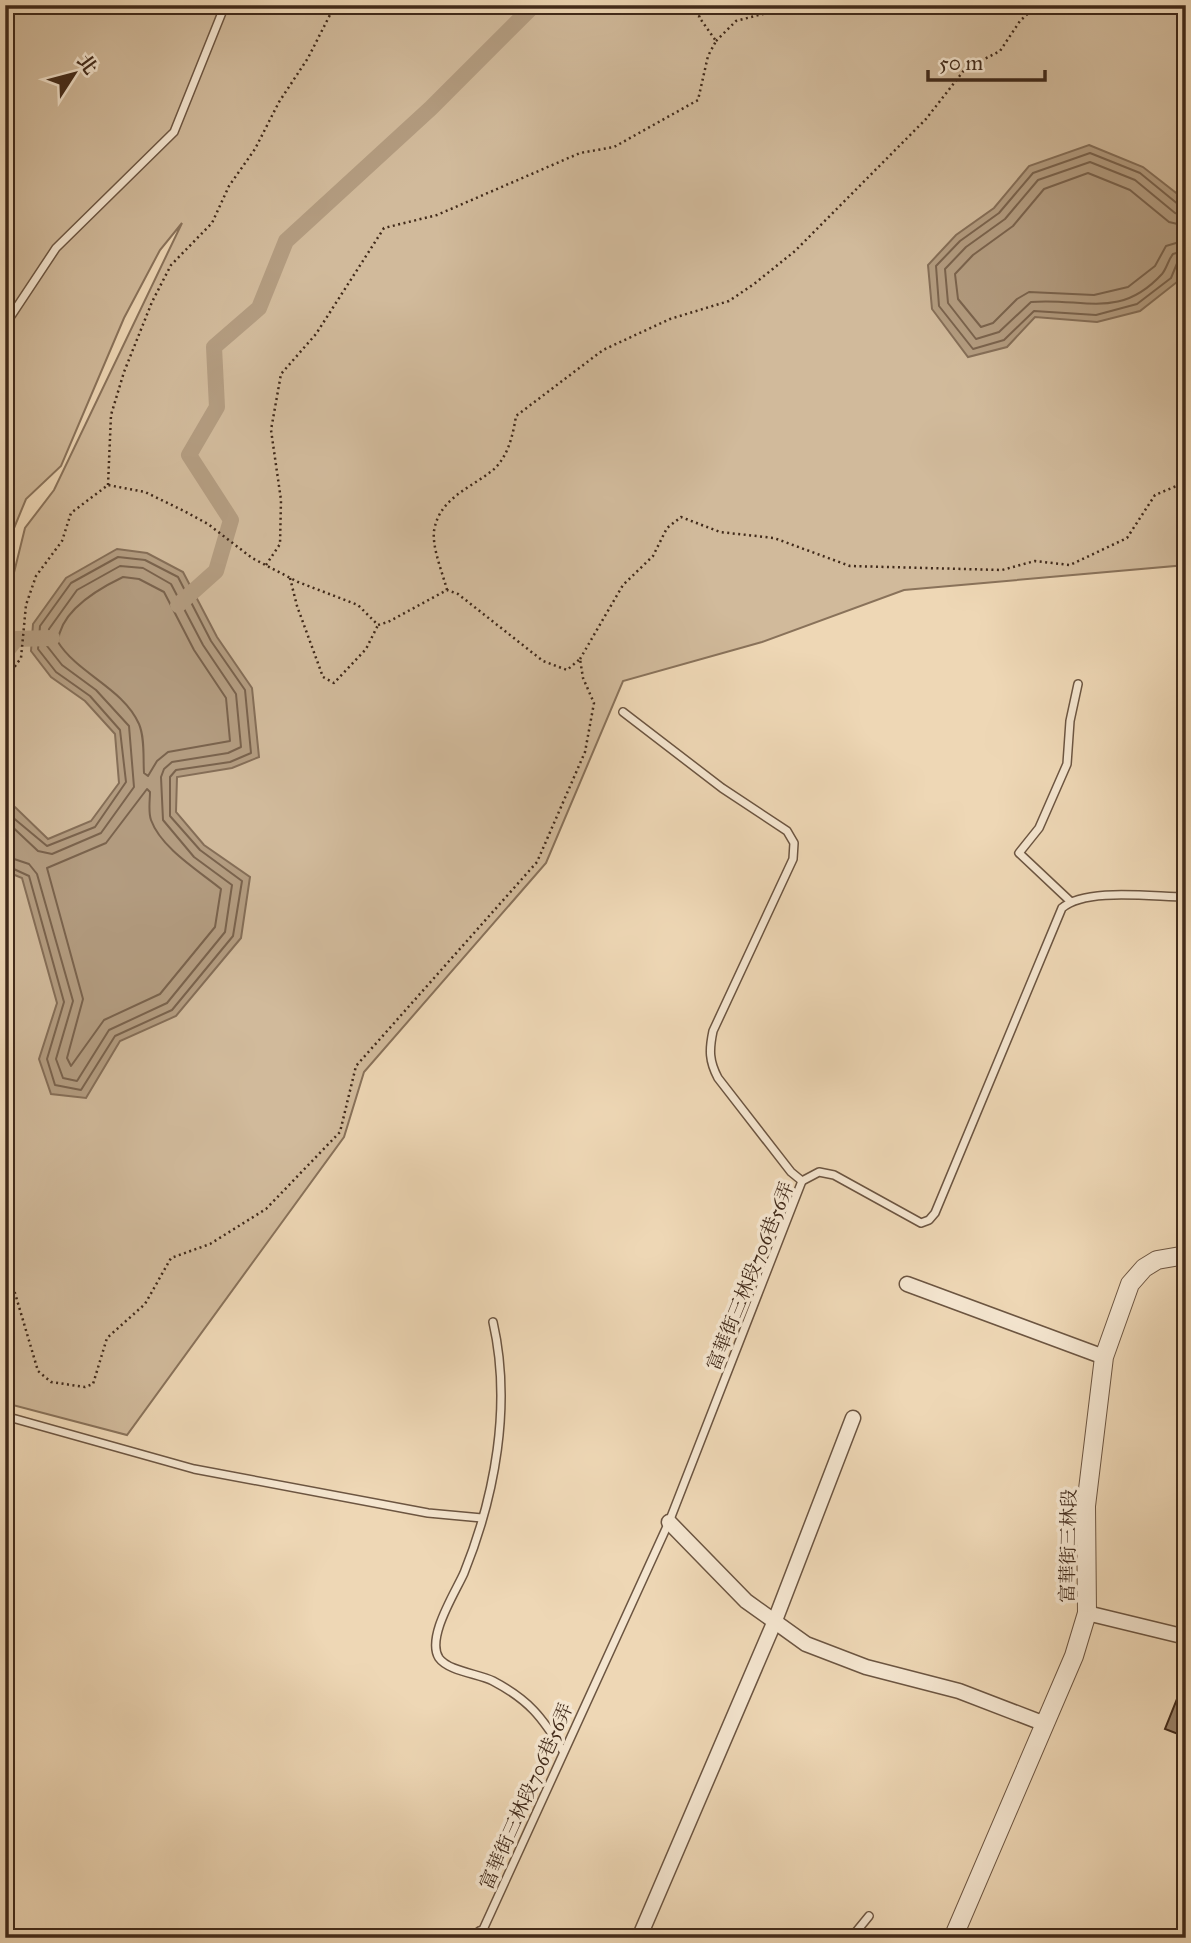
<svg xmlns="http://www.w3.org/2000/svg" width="1191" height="1943" viewBox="0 0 1191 1943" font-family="'IM FELL Great Primer','Noto Serif TC',serif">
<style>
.green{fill:#d1ba9b;stroke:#89725a;stroke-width:2}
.water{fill:#b39c80;stroke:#856e57;stroke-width:2}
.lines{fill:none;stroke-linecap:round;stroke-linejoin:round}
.shore{stroke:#7a634d;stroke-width:2}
.canal{stroke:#b39c80;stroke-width:16}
.building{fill:#9b846b;stroke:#412a1a;stroke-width:2}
.service-casing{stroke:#6c5541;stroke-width:10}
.minor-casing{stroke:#6c5541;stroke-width:17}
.tertiary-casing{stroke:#6c5541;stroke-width:20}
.path{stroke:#412a1a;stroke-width:2.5;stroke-dasharray:2 3.5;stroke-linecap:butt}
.service{stroke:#f4e5cf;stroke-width:7}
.minor{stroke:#f4e5cf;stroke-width:14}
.tertiary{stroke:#f4e5cf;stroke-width:18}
.labels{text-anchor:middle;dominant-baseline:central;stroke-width:7;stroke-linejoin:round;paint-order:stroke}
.street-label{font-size:19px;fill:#412a1a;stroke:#f4e5cf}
</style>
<rect width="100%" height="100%" fill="#eed7b5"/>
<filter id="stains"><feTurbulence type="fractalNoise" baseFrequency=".00286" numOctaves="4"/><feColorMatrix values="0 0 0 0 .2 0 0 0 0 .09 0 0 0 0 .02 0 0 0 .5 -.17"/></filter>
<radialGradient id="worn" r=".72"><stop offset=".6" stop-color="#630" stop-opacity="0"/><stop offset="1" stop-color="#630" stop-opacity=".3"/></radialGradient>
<!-- green -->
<path class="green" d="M5,5h1181v560l-282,25 -142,52 -139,39 -77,182 -182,209 -20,65 -217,298 -122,-32v-794l20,-81 29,-38 128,-267 -22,27 -36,68 -63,148 -35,33 -21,51z"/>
<!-- water -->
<g class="water">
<path d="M1089,145l54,22 37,29 6,9v52l-9,25 -37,29 -43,11 -62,-5 -28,30 -39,10 -36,-48 -4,-44 28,-30 38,-27 35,-42z"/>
<path d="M117,549l30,4 36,19 34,65 35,51 7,69 -27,11 -55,9 -1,35 28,33 46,32 -9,61 -65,78 -56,25 -34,57 -35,-4 -12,-35 18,-56 -35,-125 -17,-7v-68l10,4 33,32 43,-18 28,-38 -4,-49 -30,-33 -34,-24 -20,-26 2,-27 33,-46z"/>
</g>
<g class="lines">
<!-- shore -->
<g class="shore">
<path d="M1186,207l-7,-2 -39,-32 -50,-20 -57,20 -34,40 -39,28 -24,25 3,40 34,43 31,-9 30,-29 62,4 41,-11 34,-26 7,-17 8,-2"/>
<path d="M1186,216l-11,-3 -40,-33 -45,-18 -52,18 -33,39 -39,28 -21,22 3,34 28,36 23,-7 32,-30c51,-5 88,19 131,-28 5,-6 6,-14 11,-20l13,-4"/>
<path d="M1186,226l-17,-4 -39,-32 -42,-17 -44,16 -31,37 -40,29 -18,19 3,25 23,28 12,-4 24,-24 12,-7 65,3 34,-8 27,-21 11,-20 20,-6"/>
<path d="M123,577l16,2 25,13 30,58 32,48 4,43 -62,11 -11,9 -9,15 -4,-3c-1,-15 1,-35 -5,-49 -16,-36 -61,-50 -81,-82 2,-31 40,-53 65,-65z"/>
<path d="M147,789l3,3c0,9 -2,19 1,28 10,28 48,51 70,69l-6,38 -55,67 -56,26 -33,46 -4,-8 16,-59 -36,-131 59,-25z"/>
<path d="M5,811l42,35 48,-19 31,-45 -6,-52 -30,-34 -34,-24 -18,-23 2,-23 31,-43 47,-26 27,3 33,17 33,64 34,49 6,63 -21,9 -54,8 -6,7v39l30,34 42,31 -9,55 -61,74 -57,26 -34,54 -26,-5 -8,-26 17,-57 -35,-126 -24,-11"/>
<path d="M5,820l33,31 14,3 49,-21 33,-46 -5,-61 -33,-36 -34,-25 -15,-19 2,-17 28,-39 43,-24 23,2 28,16 32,61 33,49 5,53 -13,6 -56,9 -8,7 -3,8 2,43 31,37 38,28 -7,47 -58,71 -58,27 -32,51 -14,-3 -7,-19 17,-58 -36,-127 -8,-10 -24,-8"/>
</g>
<!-- canal -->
<g class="canal">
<path d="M178,605l38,-34 15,-51 -42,-65 28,-48 -3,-60 45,-39 27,-67 145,-133 103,-103"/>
<path d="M5,653l11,-14 36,-1"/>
</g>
</g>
<!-- building -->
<path class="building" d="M1185,1679h1v58l-21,-8z"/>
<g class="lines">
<defs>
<g id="service">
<path d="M5,325l51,-77 118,-116 51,-127"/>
<path d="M623,712l99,76 65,43 7,12 -1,16 -80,172c-4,19 -4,30 5,47l73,94 11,9"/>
<path d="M1070,901l-51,-48 20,-25 28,-64 3,-43 8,-37"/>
<path d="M493,1322c19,83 2,174 -29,251 -9,20 -38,65 -25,85 9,13 40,16 54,23 36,19 49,36 70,70"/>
<path d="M5,1416l189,53 234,44 54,5"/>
<path d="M762,1933l5,5"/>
<path d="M481,1934l188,-412 133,-341 17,-9 15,3 87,48 8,-3 6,-7 127,-305c24,-21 92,-11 124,-11"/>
<path d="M851,1938l18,-22"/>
</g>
<g id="minor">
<path d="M907,1284l197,73"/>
<path d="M669,1522l77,79 60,43 60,23 93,24 86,33"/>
<path d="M1087,1613l99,24"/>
<path d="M481,1934l11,4"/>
<path d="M639,1938l135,-315 79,-205"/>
</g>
<path id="tertiary" d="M953,1938l121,-282 13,-43 -1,-107 18,-149 26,-73 14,-16 13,-8 29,-5"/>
</defs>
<!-- service casing -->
<use href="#service" class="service-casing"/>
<!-- minor casing -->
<use href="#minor" class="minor-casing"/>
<!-- tertiary casing -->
<use href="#tertiary" class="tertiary-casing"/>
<!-- path -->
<g class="path">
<path d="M716,41l20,-20 61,-16"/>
<path d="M108,485l3,-70 13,-43 28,-70 19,-37 41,-42 17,-37 26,-37 24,-47 29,-44 27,-53"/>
<path d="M266,565l14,-21 1,-44 -10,-70 10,-56 35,-40 68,-106 53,-13 143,-62 34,-6 84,-47 10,-44 8,-15 -17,-24 6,-12"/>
<path d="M290,578l7,28 26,71 11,6 32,-34 12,-24"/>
<path d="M447,590c-4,-16 -15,-42 -13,-59 5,-33 37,-43 59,-61 15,-13 20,-35 23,-54l87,-66 67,-31 59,-18 25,-17 41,-33 131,-132 39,-50 35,-18 20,-30 17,-16"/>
<path d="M580,659l43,-74 30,-29 14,-28 14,-11 39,15 54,6 76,28 152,4 33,-9 35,4 57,-27 28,-43 31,-13"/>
<path d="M5,680l16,-22 5,-53 10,-29 26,-35 9,-28 37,-28 37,7 39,19 24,13 44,34 46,24 60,23 20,20 10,-3 59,-32 11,4 85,67 24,9 13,-11 3,19 11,25 -9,49 -48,110 -181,204 -16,66 -74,77 -56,35 -39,14 -26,46 -38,34 -14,46 -8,3 -34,-5 -13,-11 -26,-88 -7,-4"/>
</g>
<!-- service -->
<use href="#service" class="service"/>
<!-- minor -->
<use href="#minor" class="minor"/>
<!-- tertiary -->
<use href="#tertiary" class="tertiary"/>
</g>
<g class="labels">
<!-- street labels -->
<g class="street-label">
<text transform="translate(750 1276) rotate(-68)">富華街三林段706巷56弄</text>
<text transform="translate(1068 1546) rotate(-89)">富華街三林段</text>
<text transform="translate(526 1796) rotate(-66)">富華街三林段706巷56弄</text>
</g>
</g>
<!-- margin -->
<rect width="1191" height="1943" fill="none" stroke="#eed7b5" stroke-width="28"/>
<rect x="7" y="7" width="1177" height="1929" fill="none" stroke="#412a1a" stroke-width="3.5"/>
<rect x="14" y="14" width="1163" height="1915" fill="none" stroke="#412a1a" stroke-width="2"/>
<!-- north arrow -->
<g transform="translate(74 74) rotate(54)" stroke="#f4e5cf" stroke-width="5" paint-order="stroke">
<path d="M0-5L12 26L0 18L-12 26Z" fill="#412a1a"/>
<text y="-10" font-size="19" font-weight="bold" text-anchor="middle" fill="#412a1a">北</text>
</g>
<!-- scale -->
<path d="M928 70v10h117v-10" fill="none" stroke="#412a1a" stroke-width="3.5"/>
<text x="939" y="70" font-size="21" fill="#412a1a" stroke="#f4e5cf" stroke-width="5" paint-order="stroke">50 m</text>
<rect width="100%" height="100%" filter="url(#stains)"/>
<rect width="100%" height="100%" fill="url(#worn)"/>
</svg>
